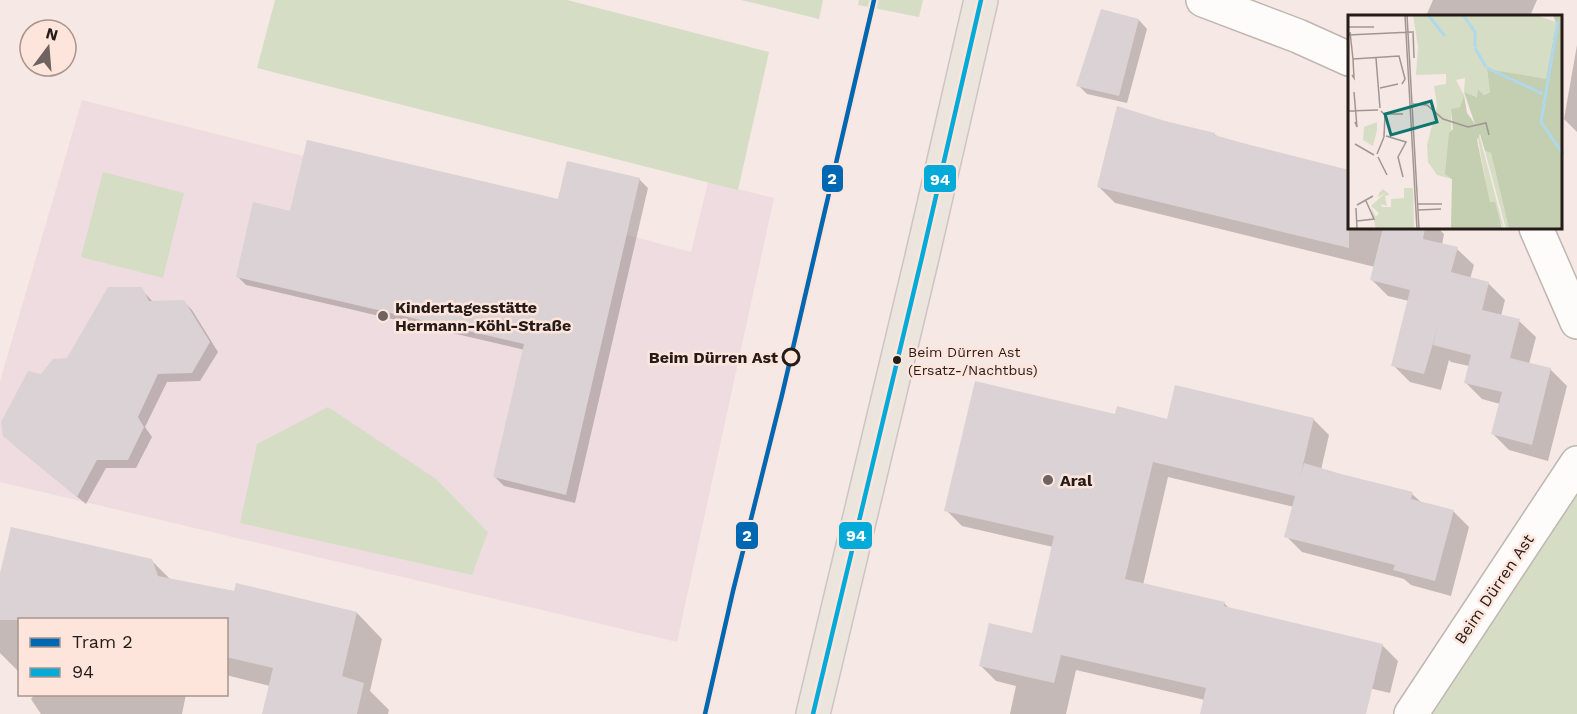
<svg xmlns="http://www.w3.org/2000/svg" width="1577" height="714" viewBox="0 0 1577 714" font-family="'Work Sans',sans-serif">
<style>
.education{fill:#efdce0}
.green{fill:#d6ddc5}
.shadow{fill:#0003}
.building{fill:#dad2d4}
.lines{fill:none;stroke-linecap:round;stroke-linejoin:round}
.minor-casing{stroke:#c0b6b2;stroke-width:36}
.major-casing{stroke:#ccc5c3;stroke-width:36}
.minor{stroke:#fefcfb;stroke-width:33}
.major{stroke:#ebe5dd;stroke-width:33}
.bus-1-casing{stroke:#fee5dc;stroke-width:9}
.bus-1{stroke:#04abd9;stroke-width:4.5}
.tram-1-casing{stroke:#fee5dc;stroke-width:9}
.tram-1{stroke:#0068b3;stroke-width:4.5}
.poi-dot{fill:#6e6360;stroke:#fee5dc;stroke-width:2}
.stop-dot{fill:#fee5dc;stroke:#251c19;stroke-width:3}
.bus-dot{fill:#251c19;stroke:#fee5dc;stroke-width:2}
.labels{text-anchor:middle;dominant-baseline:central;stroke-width:5;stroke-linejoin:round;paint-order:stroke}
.bus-label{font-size:14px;fill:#251c19;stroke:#fee5dc;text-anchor:start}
.poi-label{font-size:16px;font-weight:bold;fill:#251c19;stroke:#fee5dc;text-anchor:start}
.stop-label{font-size:16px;font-weight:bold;fill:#251c19;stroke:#fee5dc;text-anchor:end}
.street-label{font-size:16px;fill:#251c19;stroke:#fee5dc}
.inset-river{fill:none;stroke:#afd9ea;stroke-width:3}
.inset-road{fill:none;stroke:#a29693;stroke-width:1.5}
.view{fill:#0f766e;fill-opacity:0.15;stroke:#0f766e;stroke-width:3}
.inset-edge{fill:none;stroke:#251c19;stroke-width:3}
.line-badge{stroke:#fee5dc;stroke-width:2}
.badge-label{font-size:16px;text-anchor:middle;font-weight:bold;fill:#fff}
</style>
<rect width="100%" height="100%" fill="#f6e8e4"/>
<!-- education -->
<path class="education" d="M82,100l221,56 4,-16 251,59 9,-38 73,17 -13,57 64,17 17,-70 66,16 -97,444 -677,-160v-101z"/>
<!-- green -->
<g class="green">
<path d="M275,0h292l202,52 -31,138 -481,-122z"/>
<path d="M741,0h82l-4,19z"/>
<path d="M859,0h64l-4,17 -61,-12z"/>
<path d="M103,172l81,21 -21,85 -82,-21z"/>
<path d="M328,407l108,72 52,53 -16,43 -232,-52 17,-79z"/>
<path d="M1577,463v251h-166z"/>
</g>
<!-- shadow -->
<g class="shadow">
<path d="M1433,0h104l-7,16h-104z"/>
<path d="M1139,20l8,9 -20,74 -40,-9 -9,-9z"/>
<path d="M1577,45v87l-13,-13z"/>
<path d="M1165,122l49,12 135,94h89l6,6 -2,11 15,4 17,16 -4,14 18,4 17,17 -4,16 18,5 17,16 -7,27 21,5 17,17 -19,75 -39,-11 -16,-16 7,-30 -18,-5 -17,-17 4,-16 -18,-4 -2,-2 -8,30 -31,-8 -17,-17 16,-64 -21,-5 -17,-17 4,-12 -260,-64 -17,-17z"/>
<path d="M639,179l9,9 -73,315 -71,-17 -9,-9 30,-127 -279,-65 -8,-8 53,-64 269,-12z"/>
<path d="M141,289l12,13 30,-1 9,9 26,42 -18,29 -33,1 -22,45 7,10 -16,31h-30l-20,36 -72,-59 28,-69 25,-16z"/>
<path d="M1117,415l52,5 144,-1 16,16 -8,35 91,24 10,9 31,8 16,16 -18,69 -40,-11 -7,-6 -102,-27 -16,-16 8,-29 -126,-30 -25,108 81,18 6,6 152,36 16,16 -8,32 -26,-6 -6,27h-157l4,-14 -129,-30 -10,44h-56l6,-28 -20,-5 -16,-16 53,-30 20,-88 -91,-21 -16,-16z"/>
<path d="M152,561l19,19 186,33 25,26 -12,52 19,19 -1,4h-124l6,-28 -44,-11v-55h-206v53l-20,-20v-73z"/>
<path d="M35,694h151l-4,20h-141l-10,-15z"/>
</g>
<!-- building -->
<g class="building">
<path d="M1101,9l38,10 -20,77 -43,-10z"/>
<path d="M1117,106l48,15 50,12 -1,2 36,10 99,25v78l-252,-61z"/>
<path d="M307,140l251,59 9,-38 73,17 -74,317 -73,-18 31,-133 -288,-67 17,-75 37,9z"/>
<path d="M1383,228h42l-2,11 35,8 -7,25 38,10 -7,28 38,9 -10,39 41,10 -19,77 -41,-11 11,-42 -38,-9 7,-28 -38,-10 6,-22 -15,51 -33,-8 19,-76 -40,-10z"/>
<path d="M108,287h34l7,14 35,-1 26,42 -18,31 -34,1 -20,43 6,10 -16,33h-31l-20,37 -74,-61 -2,-14 27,-51 13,3 12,-15 14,-1z"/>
<path d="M975,381l140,33 2,-8 50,13 8,-34 139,33 -14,59 4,-14 37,11 72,18 -2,7 43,11 -19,71 -42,-11 2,-5 -111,-28 11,-41 -142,-34 -28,117 100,23 -1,4 159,38 -17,70h-166l6,-26 -145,-33 -7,28 -75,-17 10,-43 43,10 22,-97 -110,-25z"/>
<path d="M11,527l141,32 6,17 76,15 2,-8 121,29 -15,64 22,7 -7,31h-95l11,-46 -47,-11v-37h-226v-47z"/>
</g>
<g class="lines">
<defs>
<g id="minor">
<path d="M1203,0l95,36 51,23"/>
<path d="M1536,228l41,94"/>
<path d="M1411,714l166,-251"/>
</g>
<path id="major" d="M813,714l109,-457 59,-257"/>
</defs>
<!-- minor casing -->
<use href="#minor" class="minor-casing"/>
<!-- major casing -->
<use href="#major" class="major-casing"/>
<!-- minor -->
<use href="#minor" class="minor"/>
<!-- major -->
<use href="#major" class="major"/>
<defs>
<path id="bus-1" d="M813,714l109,-457 59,-257"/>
</defs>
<!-- bus-1 casing -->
<use href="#bus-1" class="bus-1-casing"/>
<!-- bus-1 -->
<use href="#bus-1" class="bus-1"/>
<defs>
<path id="tram-1" d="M705,714l28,-123 49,-196 92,-395"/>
</defs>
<!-- tram-1 casing -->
<use href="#tram-1" class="tram-1-casing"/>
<!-- tram-1 -->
<use href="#tram-1" class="tram-1"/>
</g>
<!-- markers -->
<g class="poi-dot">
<circle cx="383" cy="316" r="6"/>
<circle cx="1048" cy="480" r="6"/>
</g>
<circle class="stop-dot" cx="791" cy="357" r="8"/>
<circle class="bus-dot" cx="897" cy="360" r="5"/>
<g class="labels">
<!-- bus labels -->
<g class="bus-label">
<text x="908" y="352">Beim Dürren Ast<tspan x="908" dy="18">(Ersatz-/Nachtbus)</tspan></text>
</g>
<!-- poi labels -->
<g class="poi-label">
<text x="395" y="307">Kindertagesstätte<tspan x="395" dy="18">Hermann-Köhl-Straße</tspan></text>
<text x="1060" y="480">Aral</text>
</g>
<!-- stop labels -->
<g class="stop-label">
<text x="778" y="357">Beim Dürren Ast</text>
</g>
<!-- street labels -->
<g class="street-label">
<text transform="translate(1494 589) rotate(-56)">Beim Dürren Ast</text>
</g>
</g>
<!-- overview -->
<g transform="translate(1348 15)">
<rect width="214" height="214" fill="#f6e8e4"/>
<path d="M65,0h123l20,7 -10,58 -59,-11 3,23 -12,5 -14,-5 1,-14 -9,2 8,15 -4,12 -9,2 1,70 -15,-4 -9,-13 -1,-17 10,-39 -3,-20 12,-2v-10l-30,1 2,-28zM29,107v8l-4,16 -10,-6 1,-13zM129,119h2l25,95 -14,-26zM137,136l6,2 18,76h-3zM56,173h9l1,41h-38l-5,-21 5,9 3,-4 -8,-7 14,-13 -7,4 1,-4 4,-4 6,5v1l-4,1 2,10 -6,-2 1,3h9v-8l13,-1z" fill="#d6ddc5"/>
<path d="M205,0h9v214h-53l-18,-76 -6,-2 -5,-17 -3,6 13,62h5l7,27h-51l1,-50 -7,-5 4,-41 4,-4 -2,-20 9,-2 4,-12 3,18 8,11 -11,-32 13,5 1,-7 6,5 6,-3 -3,-23 59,10 10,-56z" fill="#c4ceb0"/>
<path class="inset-river" d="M80,0l17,21M115,0l12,17v15M210,6l-17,101 22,32M127,33l11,19M139,53l56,26"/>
<path class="inset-road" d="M57,0l12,214M59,0l12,214M0,12h26M65,16l1,27M2,17l3,27M0,20l64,-3M28,43l4,50M5,44l46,-3 6,23 -3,5M4,60l2,3 -1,-19M32,73l18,-4M6,77l3,35 -2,-5M65,89l14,1 16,14 25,8 18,-4 3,12M0,96l30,-1M33,96l4,4 -1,22v-4M36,99h19M38,121l20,6 -8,15 5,20M7,129l19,11M29,139l7,-17M30,142l9,18M70,189h24M9,190l16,-9M8,193l1,21M70,195l23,-1M9,206l17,-2 -8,-18"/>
<path class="view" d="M83,86l6,21 -46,13 -6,-21z"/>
<rect width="214" height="214" class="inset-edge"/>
</g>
<g class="line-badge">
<rect x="821" y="164" width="23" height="29" rx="6" fill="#0068b3"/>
<rect x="923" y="164" width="34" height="29" rx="6" fill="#04abd9"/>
<rect x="735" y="521" width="24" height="29" rx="6" fill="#0068b3"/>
<rect x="838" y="521" width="35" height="29" rx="6" fill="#04abd9"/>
</g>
<g class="badge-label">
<text x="832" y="184">2</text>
<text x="940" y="185">94</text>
<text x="747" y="541">2</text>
<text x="856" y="541">94</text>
</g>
<!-- legend -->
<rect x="18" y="618" width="210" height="78" fill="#fee5dc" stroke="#a7958e" stroke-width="1.5"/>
<rect x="30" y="638" width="30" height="9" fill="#0068b3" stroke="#a7958e" stroke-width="1.5"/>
<text x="72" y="648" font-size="18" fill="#251c19">Tram 2</text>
<rect x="30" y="668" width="30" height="9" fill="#04abd9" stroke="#a7958e" stroke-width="1.5"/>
<text x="72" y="678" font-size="18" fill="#251c19">94</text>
<!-- north arrow -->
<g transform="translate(48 48) rotate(16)"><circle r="28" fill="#fee5dc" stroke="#a7958e" stroke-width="1.5"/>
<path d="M0-4.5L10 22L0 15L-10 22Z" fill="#6e6360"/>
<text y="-9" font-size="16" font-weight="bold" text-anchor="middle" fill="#251c19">N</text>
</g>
</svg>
